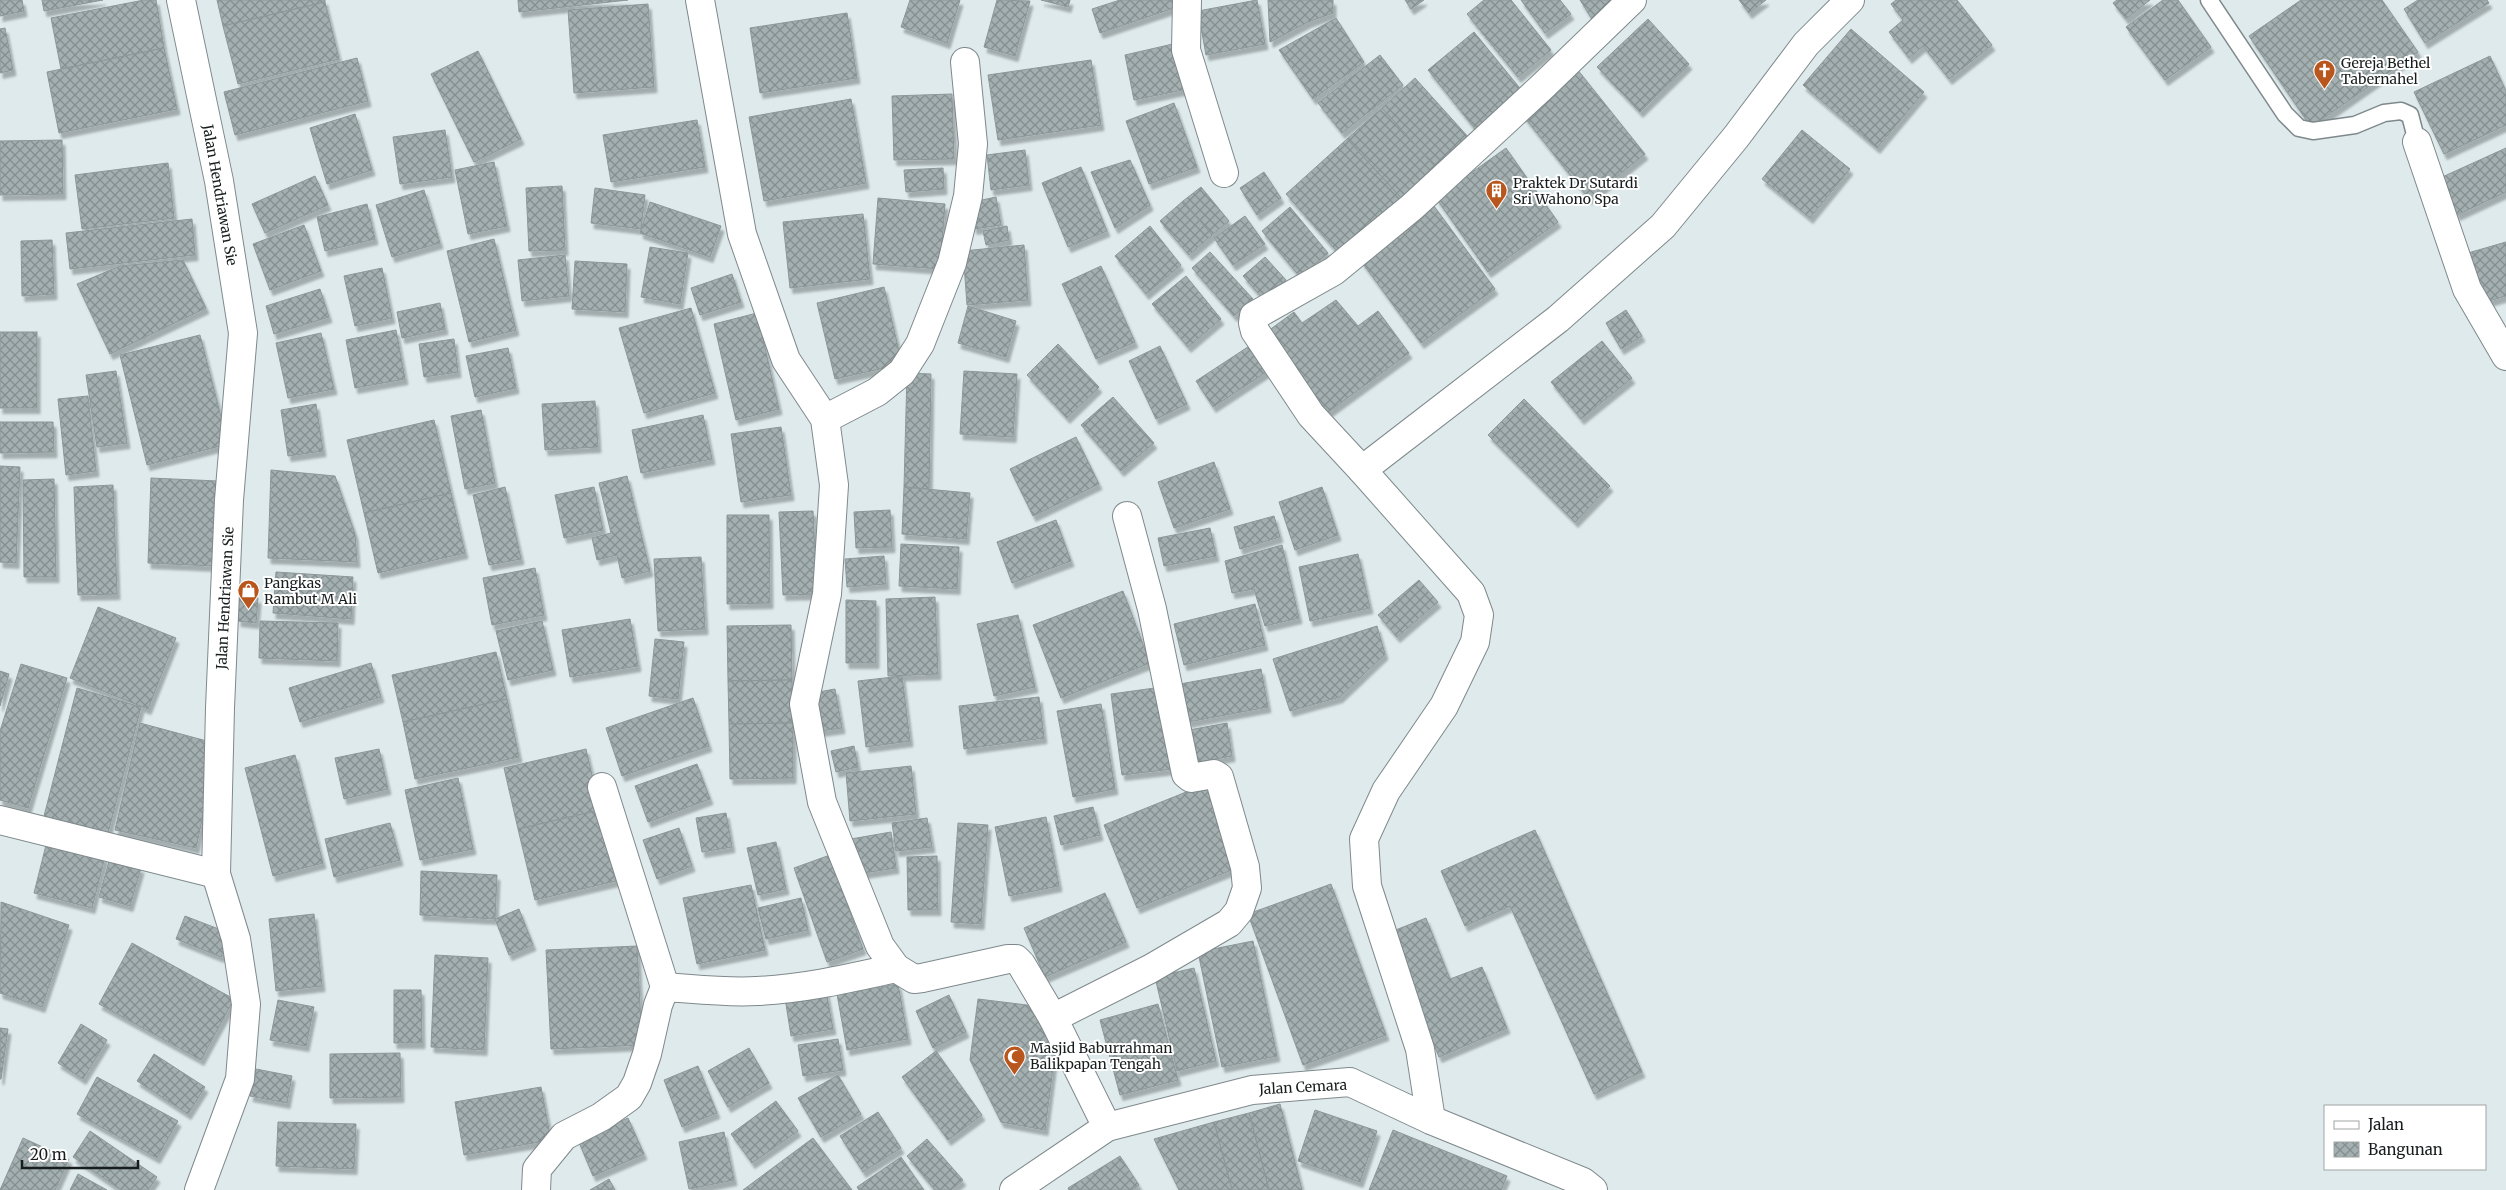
<svg xmlns="http://www.w3.org/2000/svg" width="2506" height="1190" viewBox="0 0 2506 1190" font-family="Merriweather,serif">
<style>
.building{fill:url(#building-cross-hatch);stroke:#8c9799;filter:url(#shadow)}
.lines{fill:none;stroke-linecap:round;stroke-linejoin:round}
.service-casing{stroke:#7f898b;stroke-width:19}
.minor-casing{stroke:#7f898b;stroke-width:30}
.service{stroke:#fff;stroke-width:16}
.minor{stroke:#fff;stroke-width:28}
.labels{text-anchor:middle;dominant-baseline:central;stroke-width:4;stroke-linejoin:round;paint-order:stroke}
.poi-label{font-size:14px;fill:#171c1c;stroke:#fff;text-anchor:start}
.street-label{font-size:14px;fill:#171c1c;stroke:#fff}
</style>
<defs>
<pattern id="building-cross-hatch" width="8" height="8" patternUnits="userSpaceOnUse" patternTransform="scale(1.25)"><rect width="8" height="8" fill="#a3afb0"/><path d="M0 0l8 8M0 8l8-8" fill="none" stroke="#848e8e"/></pattern>
<filter id="shadow"><feDropShadow dx="3" dy="5.5" stdDeviation="1" flood-color="#0004"/></filter>
</defs>
<rect width="100%" height="100%" fill="#deeaec"/>
<!-- building -->
<g class="building">
<path d="M0,0h22l2,11 -24,5z"/>
<path d="M42,0h61l-59,11z"/>
<path d="M144,0h12l8,48 -103,21 -10,-51z"/>
<path d="M217,0h108v2l-102,24z"/>
<path d="M518,0h110l-109,12z"/>
<path d="M910,0h50l-13,43 -46,-16z"/>
<path d="M997,0l33,1 -15,55 -31,-9z"/>
<path d="M1041,0h29l-2,7z"/>
<path d="M1120,0h55l2,7 -77,26 -8,-24z"/>
<path d="M1257,0l8,44 -59,11 -8,-44z"/>
<path d="M1268,0h65v13l-25,9 -38,20z"/>
<path d="M1405,0h19l-13,9z"/>
<path d="M1484,0h27l40,50 -33,27 -51,-63z"/>
<path d="M1521,0h39l11,14 -26,19z"/>
<path d="M1580,0h40l-28,19z"/>
<path d="M1739,0h27l-17,13z"/>
<path d="M1896,0h61l35,45 -43,34 -26,-33 -14,12 -20,-26 14,-12 -12,-16z"/>
<path d="M2117,0h33l-24,19 -13,-16z"/>
<path d="M2163,0h15l33,47 -46,33 -39,-53z"/>
<path d="M2301,0h81l36,52 -107,75 -62,-91z"/>
<path d="M2418,0h69l2,3 -64,40 -21,-34z"/>
<path d="M325,2l14,57 -101,25 -15,-58z"/>
<path d="M648,4l6,83 -80,6 -6,-83z"/>
<path d="M847,13l10,65 -97,15 -10,-65z"/>
<path d="M1336,18l28,44 -51,37 -34,-49z"/>
<path d="M1648,19l41,45 -49,48 -43,-45z"/>
<path d="M5,28l8,42 -13,3v-44z"/>
<path d="M1851,29l73,63 -47,56 -74,-63z"/>
<path d="M1474,32l49,60 -47,38 -48,-60z"/>
<path d="M1177,43l10,46 -53,11 -9,-45z"/>
<path d="M164,48l13,61 -118,24 -12,-61z"/>
<path d="M478,51l43,88 -47,23 -43,-88z"/>
<path d="M1380,55l23,30 -61,48 -24,-30z"/>
<path d="M2490,56l16,35v34l-62,29 -30,-62z"/>
<path d="M357,58l11,43 -133,34 -11,-43z"/>
<path d="M1091,60l10,65 -103,15 -10,-65z"/>
<path d="M1577,69l68,85 -56,45 -67,-85z"/>
<path d="M1415,78l55,61 -33,30 -55,-61z"/>
<path d="M952,94l2,65 -60,1 -2,-64z"/>
<path d="M851,99l15,84 -102,18 -15,-84z"/>
<path d="M1174,103l23,64 -48,17 -23,-63z"/>
<path d="M1382,108l55,61 -34,31 -56,-61z"/>
<path d="M355,114l17,56 -45,14 -17,-56z"/>
<path d="M697,120l8,47 -94,15 -8,-47z"/>
<path d="M445,130l7,47 -52,7 -7,-47z"/>
<path d="M1802,130l48,39 -40,49 -48,-39z"/>
<path d="M1347,139l56,61 -62,56 -55,-62z"/>
<path d="M62,140l1,54 -63,1v-54z"/>
<path d="M1506,148l52,74 -70,50 -52,-74z"/>
<path d="M2506,148v44l-49,23 -17,-37z"/>
<path d="M1025,150l4,35 -38,5 -4,-35z"/>
<path d="M1130,160l20,45 -35,23 -24,-56z"/>
<path d="M494,162l13,64 -39,8 -13,-64z"/>
<path d="M168,163l6,55 -92,11 -7,-54z"/>
<path d="M1081,167l26,64 -39,16 -26,-64z"/>
<path d="M943,168l1,21 -38,3 -2,-22z"/>
<path d="M1264,172l17,26 -24,17 -17,-27z"/>
<path d="M315,176l13,29 -63,28 -13,-29z"/>
<path d="M562,186l3,64 -36,1 -3,-63z"/>
<path d="M1201,187l28,34 -17,14 -29,-34z"/>
<path d="M595,188l50,7 -4,34 -50,-6z"/>
<path d="M424,190l16,53 -48,14 -16,-52z"/>
<path d="M996,197l5,28 -27,4 -6,-26z"/>
<path d="M878,198l67,6 -5,65 -67,-5z"/>
<path d="M1183,201l29,34 -23,20 -29,-34z"/>
<path d="M650,202l71,24 -11,31 -70,-24z"/>
<path d="M367,204l8,35 -50,12 -8,-34z"/>
<path d="M1434,206l61,83 -74,54 -60,-82z"/>
<path d="M1290,207l38,46 -28,24 -38,-46z"/>
<path d="M863,214l7,65 -80,9 -7,-66z"/>
<path d="M1245,216l20,28 -32,21 -19,-27z"/>
<path d="M192,219l3,36 -125,14 -4,-36z"/>
<path d="M304,225l17,46 -51,19 -17,-46z"/>
<path d="M1007,226l2,14 -23,5 -3,-14z"/>
<path d="M1150,226l31,39 -35,29 -31,-38z"/>
<path d="M494,239l22,91 -47,12 -22,-91z"/>
<path d="M52,240l2,54 -32,2 -1,-55z"/>
<path d="M2506,242v54l-24,7 -14,-50z"/>
<path d="M1024,245l4,55 -61,5 -4,-54z"/>
<path d="M650,247l38,6 -8,51 -39,-7z"/>
<path d="M1210,252l43,47 -19,17 -42,-48z"/>
<path d="M565,255l4,41 -47,5 -4,-41z"/>
<path d="M1265,257l21,23 -22,20 -21,-24z"/>
<path d="M183,260l23,48 -96,46 -33,-70 43,-18z"/>
<path d="M575,261l52,3 -2,48 -53,-3z"/>
<path d="M1101,266l34,76 -39,17 -34,-75z"/>
<path d="M382,268l10,50 -37,8 -11,-50z"/>
<path d="M732,274l9,28 -41,13 -9,-27z"/>
<path d="M1186,276l35,43 -33,28 -36,-43z"/>
<path d="M884,287l18,77 -67,15 -18,-76z"/>
<path d="M320,289l9,28 -55,17 -8,-28z"/>
<path d="M1336,300l22,26 20,-15 31,42 -82,60 -59,-82 26,-19 8,11z"/>
<path d="M440,303l5,26 -43,9 -5,-26z"/>
<path d="M968,306l48,15 -10,36 -48,-14z"/>
<path d="M691,308l24,85 -71,20 -25,-85z"/>
<path d="M1626,310l16,26 -21,13 -15,-26z"/>
<path d="M757,313l22,96 -43,11 -22,-96z"/>
<path d="M396,330l9,49 -50,9 -9,-48z"/>
<rect x="0" y="332" width="37" height="76"/>
<path d="M321,333l13,56 -46,9 -12,-55z"/>
<path d="M200,335l28,109 -81,21 -27,-110z"/>
<path d="M454,339l4,33 -34,5 -5,-33z"/>
<path d="M1257,341l17,26 -61,40 -17,-26z"/>
<path d="M1602,341l30,37 -51,41 -30,-37z"/>
<path d="M1058,344l41,43 -32,31 -40,-43z"/>
<path d="M1160,346l27,58 -31,15 -27,-58z"/>
<path d="M508,348l8,40 -41,9 -9,-41z"/>
<path d="M116,371l11,72 -30,4 -11,-72z"/>
<path d="M964,371l53,3 -4,63 -53,-3z"/>
<path d="M907,373l24,1 -2,115 -25,-2z"/>
<path d="M88,396l8,75 -30,4 -8,-76z"/>
<path d="M1113,397l41,46 -33,28 -40,-46z"/>
<path d="M1524,399l86,87 -35,36 -87,-87z"/>
<path d="M595,401l3,46 -53,3 -3,-46z"/>
<path d="M316,404l7,47 -35,5 -7,-46z"/>
<path d="M481,410l14,73 -30,6 -14,-73z"/>
<path d="M703,415l9,44 -71,14 -9,-43z"/>
<path d="M434,420l17,73 -87,20 -17,-73z"/>
<path d="M0,422h53l1,30 -54,1z"/>
<path d="M781,427l10,68 -50,7 -10,-68z"/>
<path d="M1076,437l23,47 -66,32 -23,-47z"/>
<path d="M1214,462l16,47 -56,19 -16,-46z"/>
<path d="M0,466l20,1 -4,96 -16,-1z"/>
<path d="M271,470l64,6 20,58 2,28 -89,-4z"/>
<path d="M627,476l23,95 -28,7 -5,-23 -20,5 -5,-22 19,-5 -12,-50z"/>
<path d="M151,478l67,3 -4,85 -66,-3z"/>
<path d="M54,479l2,98h-32l-1,-97z"/>
<path d="M113,485l4,109 -39,1 -4,-108z"/>
<path d="M505,487l16,72 -32,6 -16,-70z"/>
<path d="M594,487l9,43 -39,8 -9,-43z"/>
<path d="M904,487l66,6 -4,46 -64,-5z"/>
<path d="M1322,487l16,48 -43,15 -16,-48z"/>
<path d="M451,493l14,60 -87,20 -14,-60z"/>
<path d="M890,510l2,37 -36,1 -2,-36z"/>
<path d="M813,511l4,83 -34,1 -4,-83z"/>
<path d="M727,515h42l1,88 -43,1z"/>
<path d="M1274,516l6,21 -40,12 -6,-22z"/>
<path d="M1056,520l15,41 -59,22 -15,-41z"/>
<path d="M1210,528l6,28 -52,10 -6,-28z"/>
<path d="M901,544l58,3 -2,42 -58,-3z"/>
<path d="M1282,545l17,73 -34,8 -11,-37 -22,4 -7,-32z"/>
<path d="M1358,554l12,54 -60,13 -11,-54z"/>
<path d="M884,556l2,28 -39,3 -2,-28z"/>
<path d="M701,557l4,72 -47,2 -4,-72z"/>
<path d="M535,568l9,47 -52,10 -9,-47z"/>
<path d="M276,572l77,5 -2,42 -78,-6z"/>
<path d="M1419,580l19,22 -41,35 -19,-22z"/>
<path d="M1123,591l27,72 -89,35 -28,-73z"/>
<path d="M239,596l19,2 -2,25 -18,-2z"/>
<path d="M935,597l3,77 -50,2 -2,-77z"/>
<path d="M846,600l30,1v62h-30z"/>
<path d="M1255,604l10,41 -81,20 -10,-41z"/>
<path d="M98,607l78,31 -28,71 -78,-31z"/>
<path d="M1018,615l17,72 -41,9 -17,-72z"/>
<path d="M630,619l8,47 -68,11 -8,-47z"/>
<path d="M260,621l78,2 -1,38 -78,-3z"/>
<path d="M542,621l11,49 -45,10 -12,-49z"/>
<path d="M791,625l1,55 -64,1 -1,-55z"/>
<path d="M1377,626l8,28 -45,43 -50,14 -17,-52z"/>
<path d="M655,639l29,3 -6,57 -29,-3z"/>
<path d="M496,652l11,47 -104,23 -11,-47z"/>
<path d="M371,663l10,34 -81,25 -11,-34z"/>
<path d="M21,664l46,14 -39,130 -28,-8v-69z"/>
<path d="M1261,669l7,38 -80,15 -8,-38z"/>
<path d="M0,671l9,3 -9,32z"/>
<path d="M902,676l8,65 -44,6 -8,-66z"/>
<path d="M792,680l1,43 -64,1 -1,-43z"/>
<path d="M1162,687l11,82 -51,6 -11,-81z"/>
<path d="M77,688l64,19 -34,130 -64,-17z"/>
<path d="M835,689l7,39 -22,3 -7,-38z"/>
<path d="M1039,697l5,41 -80,11 -5,-43z"/>
<path d="M693,698l16,48 -87,30 -16,-48z"/>
<path d="M507,699l12,58 -104,22 -12,-57z"/>
<path d="M1101,704l14,85 -42,8 -16,-86z"/>
<path d="M140,723l78,21 -22,104 -81,-18z"/>
<path d="M793,723v55l-63,1 -1,-55z"/>
<path d="M1227,723l5,33 -38,7 -5,-33z"/>
<path d="M854,746l4,21 -22,5 -5,-21z"/>
<path d="M379,749l9,40 -44,10 -9,-41z"/>
<path d="M586,749l14,61 -82,19 -14,-61z"/>
<path d="M295,755l28,108 -50,13 -28,-108z"/>
<path d="M697,764l13,35 -62,23 -13,-36z"/>
<path d="M911,766l5,48 -66,7 -4,-48z"/>
<path d="M458,778l15,71 -53,11 -15,-70z"/>
<path d="M1206,784l33,83 -102,41 -33,-83z"/>
<path d="M1093,807l7,28 -39,10 -7,-29z"/>
<path d="M600,810l16,71 -81,19 -17,-71z"/>
<path d="M726,813l6,34 -30,5 -6,-34z"/>
<path d="M1046,817l13,69 -50,10 -14,-69z"/>
<path d="M927,818l5,29 -36,4 -4,-28z"/>
<path d="M390,823l10,37 -66,17 -9,-38z"/>
<path d="M958,823l30,2 -7,99 -30,-2z"/>
<path d="M679,828l13,38 -35,13 -14,-39z"/>
<path d="M1535,830l107,242 -48,22 -84,-188 -45,20 -24,-55z"/>
<path d="M891,832l5,36 -39,6 -6,-35z"/>
<path d="M47,841l58,16 -13,51 -58,-15z"/>
<path d="M776,842l10,47 -28,6 -11,-47z"/>
<path d="M830,855l33,94 -36,13 -33,-94z"/>
<path d="M937,856l1,54h-30l-1,-53z"/>
<path d="M110,858l31,10 -11,38 -31,-9z"/>
<path d="M421,871l76,4 -2,44 -75,-4z"/>
<path d="M1331,884l55,151 -83,30 -55,-151z"/>
<path d="M751,885l14,65 -68,14 -14,-66z"/>
<path d="M1105,893l21,49 -81,35 -21,-49z"/>
<path d="M801,898l7,32 -42,9 -8,-31z"/>
<path d="M1,902l68,23 -27,82 -42,-14z"/>
<path d="M519,909l14,36 -24,10 -14,-36z"/>
<path d="M314,914l8,72 -46,5 -7,-72z"/>
<path d="M185,916l44,17 -8,24 -45,-18z"/>
<path d="M1426,918l24,61 32,-12 25,61 -68,29 -51,-124z"/>
<path d="M1253,941l24,115 -55,11 -24,-115z"/>
<path d="M132,943l102,56 -33,61 -102,-56z"/>
<path d="M637,946l5,99 -91,4 -5,-99z"/>
<path d="M435,955l53,3 -4,92 -53,-3z"/>
<path d="M1194,968l22,93 -39,10 -22,-94z"/>
<path d="M898,984l10,55 -61,11 -10,-56z"/>
<path d="M394,990h27l1,53h-28z"/>
<path d="M826,991l7,38 -42,7 -6,-38z"/>
<path d="M949,995l17,37 -33,16 -17,-37z"/>
<path d="M978,999l49,6 30,32 -12,93 -44,-8 -31,-62z"/>
<path d="M278,1000l36,7 -8,39 -36,-6z"/>
<path d="M1158,1004l20,76 -58,15 -20,-75z"/>
<path d="M81,1024l26,16 -24,39 -25,-16z"/>
<path d="M0,1028l8,1 -7,50h-1z"/>
<path d="M838,1039l5,31 -40,6 -5,-31z"/>
<path d="M749,1048l20,35 -41,24 -20,-36z"/>
<path d="M936,1051l46,64 -34,25 -46,-63z"/>
<path d="M400,1053l1,44 -71,1v-44z"/>
<path d="M154,1054l51,33 -17,27 -51,-33z"/>
<path d="M698,1066l19,47 -35,14 -18,-47z"/>
<path d="M256,1069l36,7 -5,27 -37,-7z"/>
<path d="M838,1075l23,39 -40,23 -23,-39z"/>
<path d="M97,1077l81,44 -21,37 -80,-44z"/>
<path d="M541,1087l10,53 -87,15 -9,-53z"/>
<path d="M776,1101l22,30 -46,32 -21,-29z"/>
<path d="M1280,1104l22,86h-33l-20,-77z"/>
<path d="M1315,1110l62,21 -17,51 -62,-21z"/>
<path d="M878,1112l23,36 -38,24 -23,-36z"/>
<path d="M1249,1113l20,77h-37l-18,-68z"/>
<path d="M628,1118l16,36 -51,22 -15,-36z"/>
<path d="M278,1122l78,2 -2,45 -78,-3z"/>
<path d="M1214,1122l18,68h-53l-25,-51z"/>
<path d="M1393,1130l114,46 -6,14h-132z"/>
<path d="M90,1131l67,46 -9,13h-27l-48,-33z"/>
<path d="M724,1132l10,48 -45,9 -10,-47z"/>
<path d="M23,1138l46,21 -14,31h-55z"/>
<path d="M813,1138l39,52h-109z"/>
<path d="M927,1139l36,41 -12,10h-16l-28,-34z"/>
<path d="M1120,1156l19,29 -7,5h-63l-1,-2z"/>
<path d="M901,1157l23,33h-65l-2,-3z"/>
<path d="M78,1174l29,16h-37z"/>
<path d="M609,1179l6,11h-25z"/>
</g>
<g class="lines">
<defs>
<path id="service" d="M2209,0l76,114 14,14 14,3 42,-6 29,-12 17,-2 9,4 7,27"/>
<g id="minor">
<path d="M181,0l38,181 24,152 -14,167 -9,208 -4,166 20,65 10,65 -6,75 -41,111"/>
<path d="M700,0l42,234 44,126 39,59 9,66 -7,109 -23,110 18,98 58,144 16,22 18,11 8,-1 86,-19h8l5,5 32,54 54,109"/>
<path d="M1187,0l-1,50 38,123"/>
<path d="M2417,142l50,147 39,67"/>
<path d="M825,419l52,-27 25,-20 18,-28 32,-81 16,-67 5,-52 -8,-82"/>
<path d="M1362,470l-51,-55 -56,-84 -2,-8 1,-7 80,-45 78,-64 131,-121 89,-86"/>
<path d="M0,820l216,54"/>
<path d="M665,987c30,2 62,6 92,4 47,-2 93,-13 139,-23"/>
<path d="M1053,1018l97,-49 79,-46 10,-12 8,-23 -2,-21 -26,-90 -5,-3 -23,4 -5,-4 -34,-165 -25,-93"/>
<path d="M1431,1120l-11,-71 -53,-163 -3,-47 22,-48 58,-85 31,-64 4,-27 -8,-22 -109,-123 196,-151 105,-93 73,-89 70,-93 44,-44"/>
<path d="M536,1190l1,-21 27,-33 37,-19 28,-20 8,-14 10,-29 11,-49 7,-18 -63,-200"/>
<path d="M1014,1190l93,-63 145,-37 98,-8 81,38 152,62 10,8"/>
</g>
</defs>
<!-- service casing -->
<use href="#service" class="service-casing"/>
<!-- minor casing -->
<use href="#minor" class="minor-casing"/>
<!-- service -->
<use href="#service" class="service"/>
<!-- minor -->
<use href="#minor" class="minor"/>
</g>
<!-- icons -->
<defs>
<symbol id="church-pin" viewBox="-11 -11 22 30"><path d="M0 17L-7.5 6A9.5 9.5 0 1 1 7.5 6Z" fill="#b9561d" stroke="#fff"/><path d="M-1.2-6h2.4v3.5h3.3v2.4h-3.3V6h-2.4V-.1h-3.3v-2.4h3.3Z" fill="#fff"/></symbol>
<symbol id="building-pin" viewBox="-11 -11 22 30"><path d="M0 17L-7.5 6A9.5 9.5 0 1 1 7.5 6Z" fill="#b9561d" stroke="#fff"/><path d="M-4-6H4V6H1V3H-1V6H-4ZM-2.5-4.3h1.7v1.8h-1.7ZM.8-4.3h1.7v1.8H.8ZM-2.5-1h1.7V.8h-1.7ZM.8-1h1.7V.8H.8Z" fill="#fff"/></symbol>
<symbol id="shop-pin" viewBox="-11 -11 22 30"><path d="M0 17L-7.5 6A9.5 9.5 0 1 1 7.5 6Z" fill="#b9561d" stroke="#fff"/><path d="M-5-2.5h2.3a2.7 3.5 0 0 1 5.4 0H5L5.5 6h-11ZM-1.5-2.5h3a1.5 2.3 0 0 0-3 0Z" fill="#fff"/></symbol>
<symbol id="mosque-pin" viewBox="-11 -11 22 30"><path d="M0 17L-7.5 6A9.5 9.5 0 1 1 7.5 6Z" fill="#b9561d" stroke="#fff"/><path d="M3.5-4.9A6 6 0 1 0 3.5 4.9A5 5 0 1 1 3.5-4.9Z" fill="#fff"/></symbol>
</defs>
<g fill-rule="evenodd">
<use href="#church-pin" x="2312" y="58" width="25" height="34"/>
<use href="#building-pin" x="1484" y="178" width="25" height="34"/>
<use href="#shop-pin" x="236" y="578" width="25" height="34"/>
<use href="#mosque-pin" x="1002" y="1044" width="25" height="34"/>
</g>
<g class="labels">
<!-- poi labels -->
<g class="poi-label">
<text x="2341" y="63">Gereja Bethel<tspan x="2341" dy="16">Tabernahel</tspan></text>
<text x="1513" y="183">Praktek Dr Sutardi<tspan x="1513" dy="16">Sri Wahono Spa</tspan></text>
<text x="264" y="583">Pangkas<tspan x="264" dy="16">Rambut M Ali</tspan></text>
<text x="1030" y="1048">Masjid Baburrahman<tspan x="1030" dy="16">Balikpapan Tengah</tspan></text>
</g>
<!-- street labels -->
<g class="street-label">
<text transform="translate(220 195) rotate(80)">Jalan Hendriawan Sie</text>
<text transform="translate(225 598) rotate(-87)">Jalan Hendriawan Sie</text>
<text transform="translate(1303 1087) rotate(-3)">Jalan Cemara</text>
</g>
</g>
<!-- legend -->
<rect x="2324" y="1105" width="162" height="65" fill="#ffffff" stroke="#a2a4a4"/>
<rect x="2334" y="1121" width="25" height="8" fill="#ffffff" stroke="#a2a4a4"/>
<text x="2368" y="1130" font-size="15" fill="#171c1c">Jalan</text>
<rect x="2334" y="1142" width="25" height="15" fill="url(#building-cross-hatch)" stroke="#a2a4a4"/>
<text x="2368" y="1155" font-size="15" fill="#171c1c">Bangunan</text>
<!-- scale -->
<path d="M22 1160v8h116v-8" fill="none" stroke="#171c1c" stroke-width="2.5"/>
<text x="30" y="1160" font-size="15" fill="#171c1c" stroke="#ffffff" stroke-width="4" paint-order="stroke">20 m</text>
</svg>
